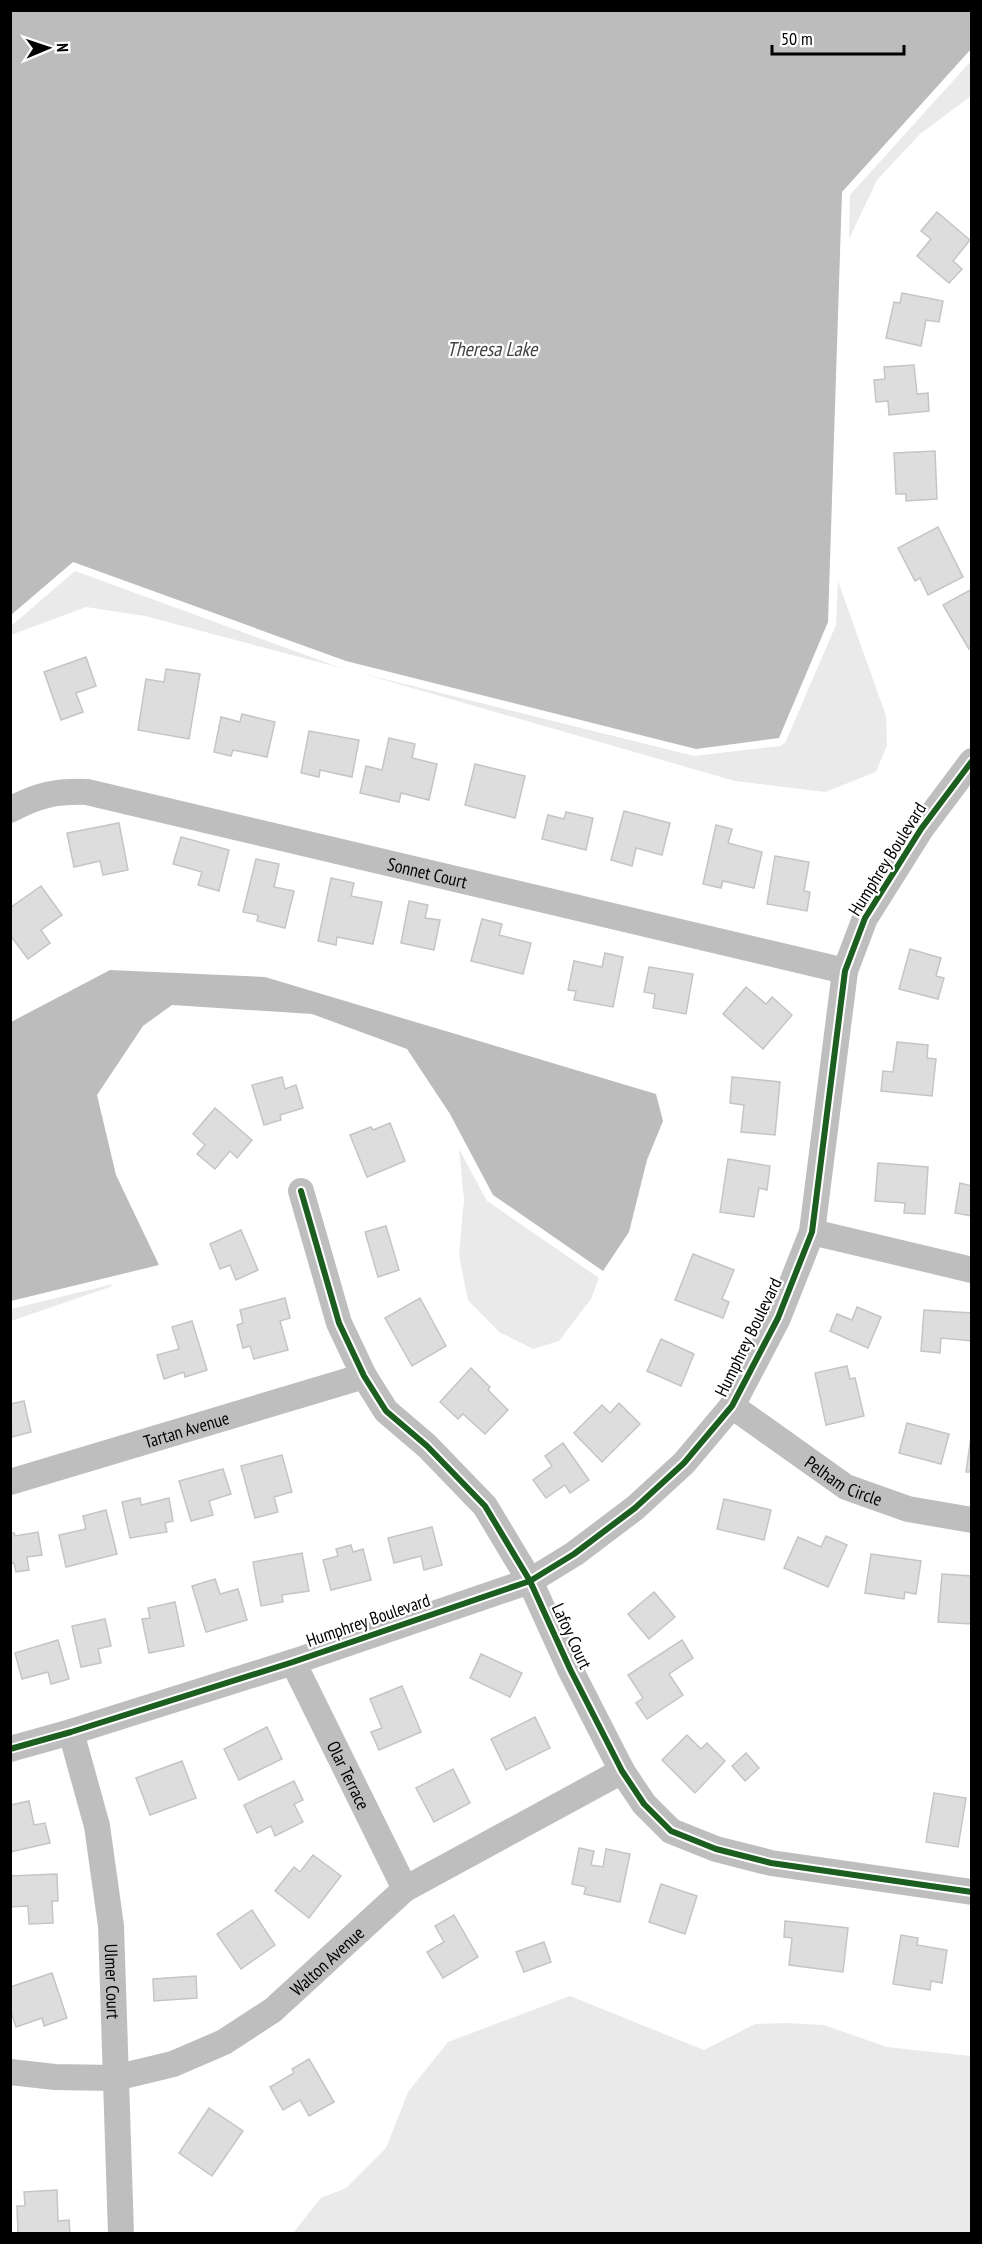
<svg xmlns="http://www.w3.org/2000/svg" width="982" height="2244" viewBox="0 0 982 2244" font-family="'PT Sans Narrow',sans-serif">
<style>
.green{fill:#eaeaea}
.water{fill:#bcbcbc}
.building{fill:#ddd;stroke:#c5c5c5;stroke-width:1.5}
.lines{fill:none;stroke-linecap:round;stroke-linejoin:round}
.minor{stroke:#bebebe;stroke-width:26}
.cycleway-casing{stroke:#fff;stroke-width:10}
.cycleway{stroke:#1b5e20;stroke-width:6}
.labels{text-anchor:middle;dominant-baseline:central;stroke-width:4.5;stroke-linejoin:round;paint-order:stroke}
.street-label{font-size:18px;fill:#000;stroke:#fff}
.water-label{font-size:20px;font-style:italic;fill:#414141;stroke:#fff}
</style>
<rect width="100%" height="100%" fill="#fff"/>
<!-- green -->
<g class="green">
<path d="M971,61v35l-51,38 -43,46 -28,59 1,-44z"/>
<path d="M75,571l269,98 350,87 86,-10 5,-3 51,-118 2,-44 48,135 1,29 -11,27 -51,20 -90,-11 -368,-106 -222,-59 -59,-9 -75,28v-9z"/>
<path d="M459,1149l28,52 112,77 -8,21 -32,42 -26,8 -34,-17 -31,-32 -9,-45 5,-55z"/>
<path d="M113,1284l-3,3 -99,34v-12z"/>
<path d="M570,1996l134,54 51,-26 31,-1 38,2 63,22 84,9v177h-678l28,-35 25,-10 40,-40 22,-56 40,-50z"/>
</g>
<!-- water -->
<g class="water">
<path d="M11,10l960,1v38l-129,143 -14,430 -49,116 -83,11 -350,-88 -273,-99 -62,53z"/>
<path d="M110,970l155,7 391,117 7,27 -16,39 -18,72 -26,39 -110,-76 -43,-81 -43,-65 -95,-35 -140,-9 -29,21 -46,69 19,80 43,90 -148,36v-279z"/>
</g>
<!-- building -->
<g class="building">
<path d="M937,212l33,28 -17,21 9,8 -13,14 -32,-27 14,-17 -10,-8z"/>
<path d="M902,293l41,8 -4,21 -13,-2 -5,26 -35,-8 8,-36 6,1z"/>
<path d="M914,365l3,29 11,-1 1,18 -40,4 -1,-14 -12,1 -2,-22 11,-1 -1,-12z"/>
<path d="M935,451l2,48 -31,2v-7h-10l-2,-41z"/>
<path d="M938,527l25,50 -35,18 -8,-17 -5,3 -17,-33z"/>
<path d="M972,589v59l-3,1 -26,-44z"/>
<path d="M86,657l10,29 -20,7 7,19 -22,8 -17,-48z"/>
<path d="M166,669l34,5 -11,65 -51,-9 8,-51 18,3z"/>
<path d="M242,714l33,8 -8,35 -34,-7 -2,6 -17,-4 7,-35 19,5z"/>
<path d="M309,731l50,9 -7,37 -32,-7 -1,7 -18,-4z"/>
<path d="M389,738l26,6 -3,14 25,6 -8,36 -28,-7 -2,9 -39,-9 6,-27 16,4z"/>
<path d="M475,764l50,12 -10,42 -50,-13z"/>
<path d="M624,811l46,12 -8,32 -26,-7 -4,18 -21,-6z"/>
<path d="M566,812l27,6 -7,32 -44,-11 6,-24 16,4z"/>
<path d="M119,823l9,47 -25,5 -3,-14 -26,6 -7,-34z"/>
<path d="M716,825l16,4 -4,14 34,9 -8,36 -31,-7 -2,7 -18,-4z"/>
<path d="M181,837l48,13 -10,41 -21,-6 4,-13 -29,-8z"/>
<path d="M775,856l34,6 -5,29 6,1 -3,19 -40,-7z"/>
<path d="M256,859l23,5 -5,23 20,4 -9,37 -28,-7 1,-6 -15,-3z"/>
<path d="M331,878l23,5 -3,13 31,6 -9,42 -36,-7 -1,8 -18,-4z"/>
<path d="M41,886l21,29 -21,15 9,13 -22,16 -18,-24v-27z"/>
<path d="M409,901l19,4 -3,13 15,2 -6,30 -33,-7z"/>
<path d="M482,919l20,5 -3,11 32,8 -8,31 -52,-13z"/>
<path d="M910,949l31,9 -5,18 8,2 -6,21 -39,-10z"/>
<path d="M605,953l18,4 -10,50 -39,-7 2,-9 -8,-1 6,-29 28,6z"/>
<path d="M649,967l44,7 -7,40 -33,-6 2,-14 -11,-2z"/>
<path d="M746,987l20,17 6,-7 20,18 -29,34 -40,-35z"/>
<path d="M897,1042l31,3 -1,13 9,1 -4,37 -51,-5 2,-20 10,1z"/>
<path d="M282,1077l3,12 11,-4 7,23 -23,7 1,5 -17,5 -12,-40z"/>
<path d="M732,1077l48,5 -5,53 -34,-3 3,-27 -14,-2z"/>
<path d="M215,1108l37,32 -15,18 -7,-7 -15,18 -18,-15 8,-9 -12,-11z"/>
<path d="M390,1123l15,38 -38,16 -17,-42 21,-8 2,3z"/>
<path d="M728,1159l42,7 -3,24 -8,-2 -5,29 -34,-5z"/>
<path d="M878,1163l50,4 -3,47 -21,-1 1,-10 -30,-2z"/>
<path d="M960,1183l12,3v30l-17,-3z"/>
<path d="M386,1226l13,44 -21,7 -13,-45z"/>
<path d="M241,1230l17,40 -22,10 -6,-15 -10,4 -10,-25z"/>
<path d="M693,1254l41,16 -12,29 7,3 -6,16 -48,-18z"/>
<path d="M285,1298l5,20 -10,3 8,29 -34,9 -4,-13 -7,2 -6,-23 6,-2 -3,-13z"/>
<path d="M420,1298l26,48 -34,20 -27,-48z"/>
<path d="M857,1307l24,10 -13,31 -38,-17 7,-17 15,6z"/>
<path d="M924,1310l48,3v28l-31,-3 -1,15 -19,-2z"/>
<path d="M192,1321l15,49 -22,7 -1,-5 -20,7 -7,-24 22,-6 -7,-22z"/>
<path d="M661,1339l33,15 -13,32 -34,-15z"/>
<path d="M847,1366l3,13 5,-1 9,38 -38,9 -11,-52z"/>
<path d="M471,1368l19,19 -2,3 20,20 -23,24 -22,-20 -5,5 -18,-17z"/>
<path d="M24,1401l7,31 -19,5 -2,-33z"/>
<path d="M619,1403l21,21 -38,38 -28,-29 28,-28 8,8z"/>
<path d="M907,1423l42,11 -8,30 -42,-11z"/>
<path d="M972,1430v42h-6z"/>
<path d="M563,1443l26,37 -19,13 -5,-8 -19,13 -13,-18 19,-14 -7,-10z"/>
<path d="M282,1455l10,37 -18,5 4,15 -23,6 -14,-52z"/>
<path d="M223,1469l8,25 -22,7 4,14 -22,6 -12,-40z"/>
<path d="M140,1498l1,7 28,-7 4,23 -8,2 2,9 -37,6 -8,-36z"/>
<path d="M724,1499l47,11 -7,30 -47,-11z"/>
<path d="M106,1510l11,44 -51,13 -7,-32 27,-6 -3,-13z"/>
<path d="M432,1527l10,38 -18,5 -3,-14 -27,7 -6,-25z"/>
<path d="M38,1532l4,23 -15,2 2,13 -13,2 -2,-9 -4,1v-30l4,-1 1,3z"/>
<path d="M826,1536l21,9 -19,42 -44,-19 14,-31 23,10z"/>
<path d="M351,1545l2,7 10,-3 8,31 -40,10 -8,-30 15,-4 -2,-7z"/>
<path d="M302,1553l7,38 -27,4 1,7 -22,4 -8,-44z"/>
<path d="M871,1554l50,7 -5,33 -11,-2 -1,7 -39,-6z"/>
<path d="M942,1574l30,2v48l-34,-2z"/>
<path d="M215,1579l5,15 18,-5 9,31 -41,12 -14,-46z"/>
<path d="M654,1592l21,25 -26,22 -21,-25z"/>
<path d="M175,1602l9,44 -35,7 -7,-34 8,-1 -2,-10z"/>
<path d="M105,1619l6,27 -13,3 3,14 -20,4 -9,-41z"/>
<path d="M58,1640l11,39 -18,5 -3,-12 -26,7 -7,-26z"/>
<path d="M682,1640l11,18 -24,16 14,21 -36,24 -11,-16 7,-5 -15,-23z"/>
<path d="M481,1654l41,19 -12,24 -40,-19z"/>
<path d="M402,1686l19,46 -42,18 -8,-18 11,-4 -12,-29z"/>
<path d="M535,1717l15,31 -44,22 -15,-31z"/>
<path d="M267,1727l15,32 -43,21 -15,-31z"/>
<path d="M687,1735l14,14 6,-6 18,18 -30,32 -33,-33z"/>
<path d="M746,1753l13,15 -14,13 -13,-15z"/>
<path d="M182,1761l14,37 -46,17 -14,-37z"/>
<path d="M453,1769l17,34 -36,19 -18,-34z"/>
<path d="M294,1781l9,19 -9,4 9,18 -28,14 -4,-10 -14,7 -13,-28z"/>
<path d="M934,1793l32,5 -8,49 -32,-5z"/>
<path d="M29,1801l5,24 11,-2 5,20 -40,9v-47z"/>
<path d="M579,1848l15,3 -3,14 12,2 3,-18 24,5 -10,48 -36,-8 2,-7 -14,-3z"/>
<path d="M313,1855l28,21 -32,42 -34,-27 19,-24 6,5z"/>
<path d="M57,1874l1,27h-6l1,22 -24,1 -1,-18 -18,1v-31z"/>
<path d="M661,1884l36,12 -12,38 -36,-12z"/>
<path d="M252,1910l23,35 -34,24 -24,-35z"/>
<path d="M454,1915l24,42 -35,21 -16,-26 17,-10 -9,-16z"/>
<path d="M785,1921l63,7 -5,44 -54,-7 3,-27 -8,-1z"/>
<path d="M901,1935l17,3 -1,7 30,5 -5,33 -11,-2 -1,9 -37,-6z"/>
<path d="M544,1942l7,20 -27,10 -8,-20z"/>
<path d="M52,1973l15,45 -23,8 -2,-8 -26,9 -6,-18v-22z"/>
<path d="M196,1976l1,22 -43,3 -1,-22z"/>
<path d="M309,2059l25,43 -25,14 -9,-16 -17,10 -13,-23 24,-14 -2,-4z"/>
<path d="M209,2108l34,23 -31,45 -33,-23z"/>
<path d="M57,2190l1,31 11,-1 1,14h-52l-1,-28h8l-1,-14z"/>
</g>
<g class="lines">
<!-- minor -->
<g class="minor">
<path id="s1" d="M10,810c27,-15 46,-19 77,-18l758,179"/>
<path d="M301,1191l38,132 25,53 22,35 41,35 58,60 45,75 40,88 52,102 22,33 27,27 45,18 55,14 201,29"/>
<path d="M812,1232l160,38"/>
<path id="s2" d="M732,1406l114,81 62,22 64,11"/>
<path id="s3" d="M10,1482l354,-106"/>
<path id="s4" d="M293,1662l112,227"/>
<path id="s5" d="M71,1732l26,94 14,100 10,308"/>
<path d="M10,1749l61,-17 222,-70 237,-81 44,-27 61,-46 49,-45 48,-57 46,-88 34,-86 33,-261 20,-53 56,-89 51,-68"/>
<path id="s6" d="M10,2072l45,5 60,1 58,-14 51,-22 49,-32 132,-121 217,-118"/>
</g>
<defs>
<g id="cycleway">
<path d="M301,1191l38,132 25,53 22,35 41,35 58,60 45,75 40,88 52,102 22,33 27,27 45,18 55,14 201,29"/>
<path d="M10,1749l61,-17 222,-70 237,-81 44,-27 61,-46 49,-45 48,-57 46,-88 34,-86 33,-261 20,-53 56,-89 51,-68"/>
</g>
</defs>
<!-- cycleway casing -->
<use href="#cycleway" class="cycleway-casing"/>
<!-- cycleway -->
<use href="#cycleway" class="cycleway"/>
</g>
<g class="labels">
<!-- street labels -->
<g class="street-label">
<text transform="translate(887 859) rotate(-58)">Humphrey Boulevard</text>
<text stroke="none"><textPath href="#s1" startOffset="430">Sonnet Court</textPath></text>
<text transform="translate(748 1337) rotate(-64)">Humphrey Boulevard</text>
<text stroke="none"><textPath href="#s3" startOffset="184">Tartan Avenue</textPath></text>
<text stroke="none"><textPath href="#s2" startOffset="135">Pelham Circle</textPath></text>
<text transform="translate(368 1620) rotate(-19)">Humphrey Boulevard</text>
<text transform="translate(572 1636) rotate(65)">Lafoy Court</text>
<text stroke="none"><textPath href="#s4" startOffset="126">Olar Terrace</textPath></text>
<text stroke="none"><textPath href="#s6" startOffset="352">Walton Avenue</textPath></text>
<text stroke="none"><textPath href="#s5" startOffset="254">Ulmer Court</textPath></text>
</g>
<!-- water labels -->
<g class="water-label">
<text x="492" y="349">Theresa Lake</text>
</g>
</g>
<!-- border -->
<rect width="982" height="2244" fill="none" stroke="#000000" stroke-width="24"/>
<!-- north arrow -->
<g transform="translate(48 48) rotate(88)" stroke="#ffffff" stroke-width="4.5" paint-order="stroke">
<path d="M0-4.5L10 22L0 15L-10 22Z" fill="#000000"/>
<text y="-9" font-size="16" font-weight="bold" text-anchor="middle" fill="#000000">N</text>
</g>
<!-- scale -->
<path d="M772 45v9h132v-9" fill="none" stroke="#000000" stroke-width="3"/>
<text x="781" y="45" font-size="18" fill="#000000" stroke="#ffffff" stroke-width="4.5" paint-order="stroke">50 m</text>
</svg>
